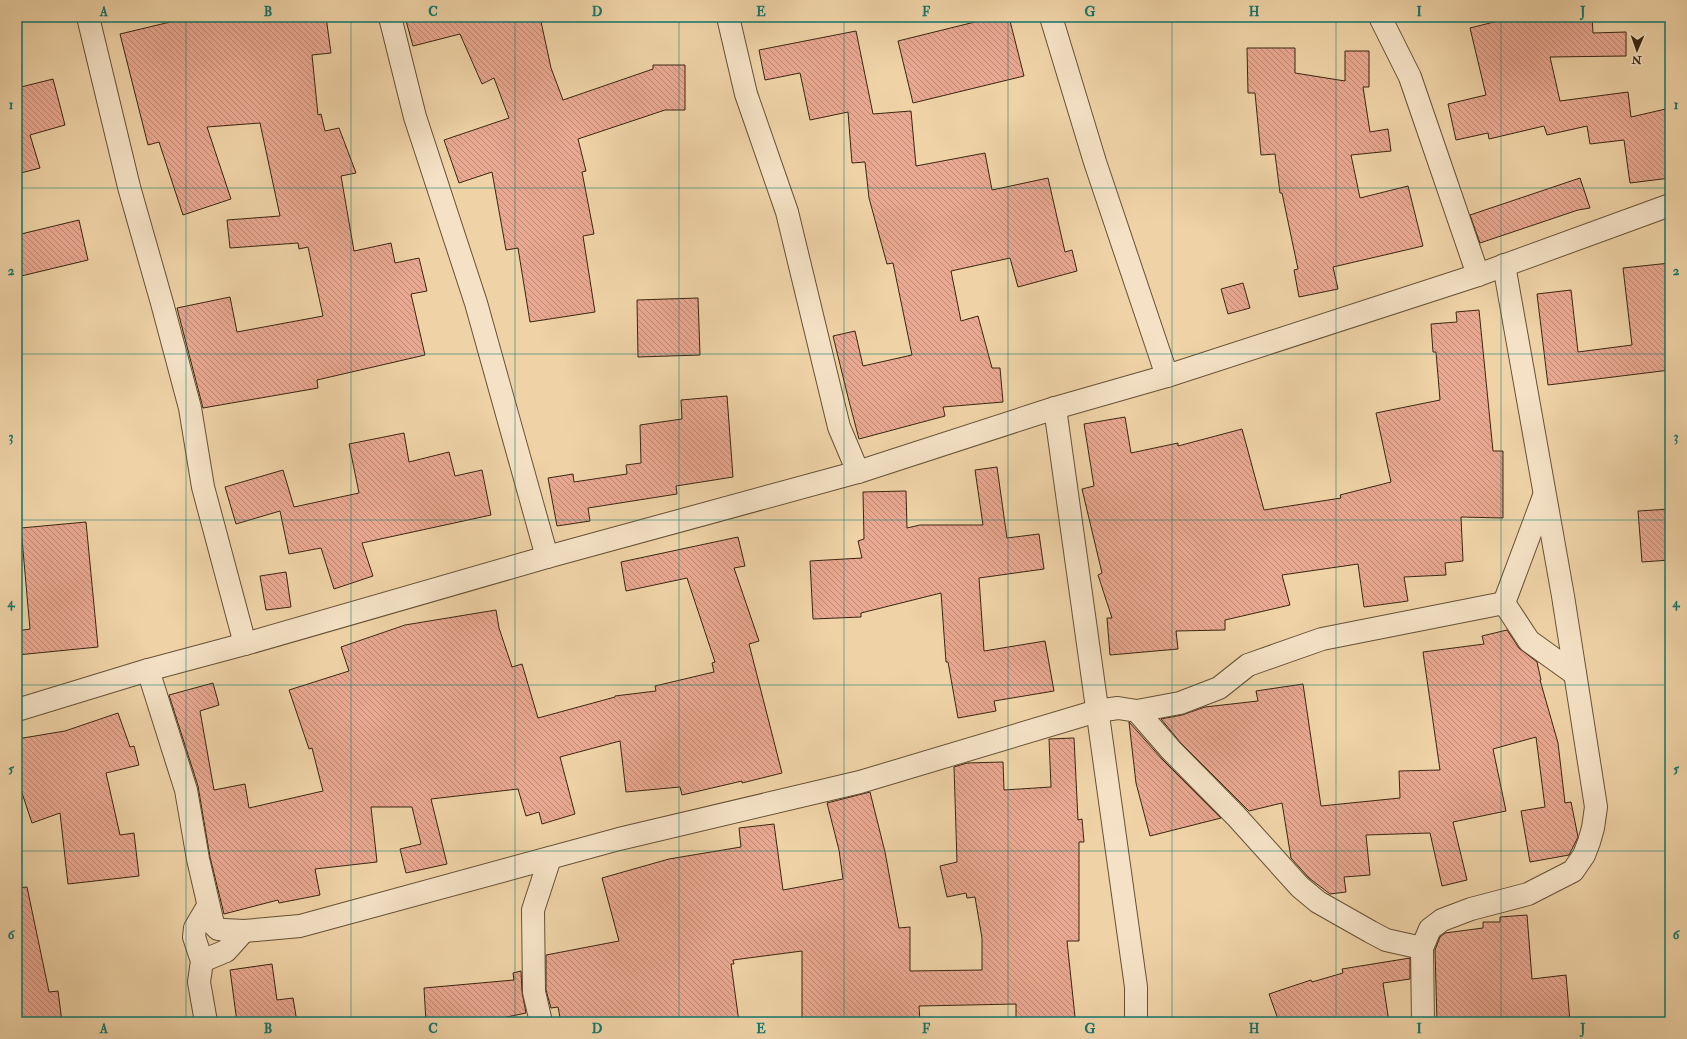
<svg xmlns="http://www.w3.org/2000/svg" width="1687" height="1039" viewBox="0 0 1687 1039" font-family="'IM FELL Double Pica',serif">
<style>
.building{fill:url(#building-back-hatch);stroke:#3a2611}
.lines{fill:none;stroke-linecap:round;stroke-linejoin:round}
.minor-casing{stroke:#675136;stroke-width:24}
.minor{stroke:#f5e2c6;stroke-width:22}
.grid{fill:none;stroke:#0f766e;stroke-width:1;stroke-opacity:0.55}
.neatline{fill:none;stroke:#0f766e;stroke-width:1.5}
.grid-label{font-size:13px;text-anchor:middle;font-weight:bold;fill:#0f766e}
</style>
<defs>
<pattern id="building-back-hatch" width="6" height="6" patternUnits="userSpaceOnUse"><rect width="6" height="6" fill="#e9a891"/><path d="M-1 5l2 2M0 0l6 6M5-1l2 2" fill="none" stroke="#be8975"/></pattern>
</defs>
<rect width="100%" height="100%" fill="#efd3a7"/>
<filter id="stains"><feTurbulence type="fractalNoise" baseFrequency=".005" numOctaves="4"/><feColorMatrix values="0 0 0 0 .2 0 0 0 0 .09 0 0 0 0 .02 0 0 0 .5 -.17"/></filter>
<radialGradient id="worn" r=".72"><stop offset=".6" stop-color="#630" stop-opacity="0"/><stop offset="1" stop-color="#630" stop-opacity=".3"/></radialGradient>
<!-- building -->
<g class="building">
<path d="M191,17h135l5,36 -19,2 6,60 3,-1 4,17 14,-3 17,45 -15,3 13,75 37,-8 4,20 24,-5 8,33 -16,3 14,61 -108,25 1,8 -115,20 -26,-100 53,-11 7,35 86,-16 -15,-69 -9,2 -1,-6 -68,5 -3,-28 53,-4 -20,-93 -53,4 24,72 -48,16 -24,-73 -11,3 -28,-111z"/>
<path d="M405,17h135l11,51 12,32 90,-31v-4h32v45h-20l-87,29 8,32 -4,1 12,62 -11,2 12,76 -65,10 -12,-74 -12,2 -14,-78 -33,11 -15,-43 65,-22 -15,-40 -12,6 -22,-50 -47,12z"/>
<path d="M995,17h14l15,59 -111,27 -15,-62z"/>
<path d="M1514,17h78l1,16 33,-1v24l-76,1 10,44 68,-9 3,25 39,-9v70l-40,5 -6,-43 -34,4 -3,-18 -40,9 -3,-9 -55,13 -1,-6 -32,7 -8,-36 38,-9 -16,-67z"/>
<path d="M856,31l17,83 38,-3 5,55 69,-13 7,37 56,-12 17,74 7,-2 5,21 -59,16 -8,-29 -59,13 10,50 17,-5 14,52h8l3,34 -60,5 2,9 -86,23 -11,-42 -15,-61 22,-5 8,35 49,-11 -19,-92 -6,1 -18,-66 -4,-36 -13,1 -4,-51 -38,8 -10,-47 -35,7 -6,-30z"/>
<path d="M1247,48h48v25l50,8v-30h24v36h-6l7,45 18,-3 3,22 -40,4 9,43 48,-12 15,60 -90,21 5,22 -39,8 -5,-27 4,-1 -16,-76h-2l-5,-39 -14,1 -6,-62h-7z"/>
<path d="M53,79l12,46 -35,10 10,33 -23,6v-86z"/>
<path d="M1580,178l10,30 -12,2 -98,33 -10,-28z"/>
<path d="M79,220l9,40 -71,17v-42z"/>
<path d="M1670,263v107l-122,15 -11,-91 34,-4 7,62 54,-7 -9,-77z"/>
<path d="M1243,283l7,25 -22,6 -7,-25z"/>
<path d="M698,298l2,57 -62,2 -1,-57z"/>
<path d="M1479,310l14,141h10v67l-42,-1 2,44 -18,2 1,12 -42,2 4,24 -44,6 -6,-43 -76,11 8,30 -65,15v10l-49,1 2,18 -68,6 -3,-37h5l-14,-43 4,-2 -20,-84 12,-3 -10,-62 41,-7 6,36 47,-10v3l64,-17 22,81 77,-12 -1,-3 51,-13 -15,-69 64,-13 -4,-48h-3l-2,-28 26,-2 -1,-10z"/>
<path d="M727,396l6,81 -57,9 1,8 -89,14 2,13 -33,5 -9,-48 25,-4 1,8 53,-8 -1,-9 15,-2 -1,-38 42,-6 -1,-19z"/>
<path d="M404,433l5,29 40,-10 6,24 27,-6 9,45 -129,28 11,33 -39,13 -13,-41 -32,6 -9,-43 -44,13 -11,-37 58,-17 11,37 65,-14 -10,-49z"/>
<path d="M997,467l10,71 32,-4 5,35 -65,9 5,73 61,-10 9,50 -60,10 2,10 -38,7 -10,-56h-2l-5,-69 -80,20v4l-48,2 -3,-58 52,-3 -4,-17 6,-2 -1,-47 43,-1 1,37 13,-3h63l-8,-55z"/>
<path d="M1670,509v51l-28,2 -4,-51z"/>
<path d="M86,522l12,125 -81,8v-24l13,-2 -9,-101z"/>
<path d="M738,537l7,29 -11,2 25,73 -10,3 33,129 -40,10v-2l-60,14 -2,-8 -54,5 -6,-51 -60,16 15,57 -33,10 -3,-12 -13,4 -8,-27 -87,10 16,65 -41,9 -6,-24 21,-5 -9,-37h-41l6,55 -62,7 5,26 -41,8 -1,-3 -54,14 -14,-57 -12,-71 -29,-91 44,-12 6,22 -19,6 14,79 31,-6 4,24 74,-17 -11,-43 -3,1 -20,-59 60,-19 -8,-24 64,-22 91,-15 3,18 13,39 10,-3 16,54 77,-21v-1l41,-5 -1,-5 59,-14 -2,-9 3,-1 -28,-84 -61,13 -5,-29z"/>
<path d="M286,572l5,35 -25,3 -6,-34z"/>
<path d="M1507,630l12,18 18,14 4,18h-1l18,63 7,60 6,-1 7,35 -9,18 -39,7 -9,-51 24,-4 -9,-70 -43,12 13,62 -53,11 14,58 -25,6 -12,-53 -64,2 4,40 -26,2 2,15 -16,2 -21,-16 -18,-20 -9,-55 -33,8 -69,-69 -19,-23 21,-4 23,-8 53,-6 -2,-10 47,-7 18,122 79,-8 -1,-27 41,-1 -17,-118 61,-8 -2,-8z"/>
<path d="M118,713l12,34 4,-1 5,19 -33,8 14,62 14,-2 5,43 -71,8 -8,-71 -28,10 -15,-45v-39l48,-8z"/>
<path d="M1129,722l33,37 59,59 -71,18 -14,-53z"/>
<path d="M1074,738l4,82 4,-1 2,23h-5v99h-12l8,76 -59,5v-18l-97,2 1,16h-118v-71l-69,9 1,4h-3l8,58h-51v-3l-50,3h-77l-3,-15 -7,1 -5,-18v-35l73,-14 -17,-63 67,-19 72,-12 -2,-19 35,-4 9,66 60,-11 -4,-29 -12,-47 43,-11 15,60 14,76 11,-1v44l72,-1v-32l-7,-41 -8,1 -1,-5 -19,4 -7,-31 17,-4 -3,-95 13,-4 36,-1 1,28 47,-3 -2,-48z"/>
<path d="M27,887l22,105 9,-1 4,31h-45v-134z"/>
<path d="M1527,915l5,64 34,-4 4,47h-133l-2,-72 5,-13 5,-4 38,-5v-6h17v-5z"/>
<path d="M1410,958v21l-27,4 6,39h-110l-10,-28 42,-14 1,2 31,-9 -1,-4z"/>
<path d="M272,964l5,36 16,-2 4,24h-60l-7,-52z"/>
<path d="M521,971l1,21 4,21 -43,9h-57l-2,-34 90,-8 -1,-7z"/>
</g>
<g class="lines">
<defs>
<g id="minor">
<path d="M88,17l41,170 33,116 28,105 13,79 42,157"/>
<path d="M390,17l25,100 61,186 71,254"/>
<path d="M728,17l18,77 41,118 52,215 19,45"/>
<path d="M1051,17l44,145 72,214"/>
<path d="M1380,17l30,60 68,198"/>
<path d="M1055,408l81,579v35"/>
<path d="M1504,603l40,-107"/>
<path d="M1504,603l25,38 46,33"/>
<path d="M148,670l38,120 12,69 15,65 5,5 6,1 20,1 56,-5 319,-87 241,-57 237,-71 21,-3 19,3 43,-8 39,-15 29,-23 74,-26 182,-36"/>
<path d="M17,710l131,-40 97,-26 302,-87 311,-85 197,-64 112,-32 311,-101 192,-70"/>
<path d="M1137,711l34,39 65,66 64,71 18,15 53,30 15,8 36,8"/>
<path d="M202,961l24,-10 18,-20"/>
<path d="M206,1022l-7,-40 3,-21 -8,-24 1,-9 13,-22"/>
<path d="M541,1022l-7,-30 -1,-82 17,-52"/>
<path d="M1423,1022l-1,-74 8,-19 12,-9 29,-11 57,-15 45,-23 11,-16 5,-13 4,-14 3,-21 -33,-211 -59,-331"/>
</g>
</defs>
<!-- minor casing -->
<use href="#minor" class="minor-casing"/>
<!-- minor -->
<use href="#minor" class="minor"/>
</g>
<!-- grid -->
<path class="grid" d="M186,17v1005M351,17v1005M515,17v1005M679,17v1005M844,17v1005M1008,17v1005M1172,17v1005M1336,17v1005M1501,17v1005M17,188h1653M17,354h1653M17,520h1653M17,685h1653M17,851h1653"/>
<!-- margin -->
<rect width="1687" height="1039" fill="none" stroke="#efd3a7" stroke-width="44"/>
<!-- north arrow -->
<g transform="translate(1637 50) rotate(182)" stroke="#f5e2c6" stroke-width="3" paint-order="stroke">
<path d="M0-3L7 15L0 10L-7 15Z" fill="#3a2611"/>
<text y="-6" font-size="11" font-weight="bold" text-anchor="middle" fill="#3a2611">N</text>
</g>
<rect x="22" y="22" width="1643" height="995" class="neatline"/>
<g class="grid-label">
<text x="104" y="16">A</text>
<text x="268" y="16">B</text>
<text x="433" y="16">C</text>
<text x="597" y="16">D</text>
<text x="761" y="16">E</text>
<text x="926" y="16">F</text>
<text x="1090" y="16">G</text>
<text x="1254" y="16">H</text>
<text x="1419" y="16">I</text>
<text x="1583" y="16">J</text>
<text x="11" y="109">1</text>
<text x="1676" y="109">1</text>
<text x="11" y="275">2</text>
<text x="1676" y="275">2</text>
<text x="11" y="441">3</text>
<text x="1676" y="441">3</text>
<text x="11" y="607">4</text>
<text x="1676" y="607">4</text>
<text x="11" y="773">5</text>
<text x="1676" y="773">5</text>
<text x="11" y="939">6</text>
<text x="1676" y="939">6</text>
<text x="104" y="1033">A</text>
<text x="268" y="1033">B</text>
<text x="433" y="1033">C</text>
<text x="597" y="1033">D</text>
<text x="761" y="1033">E</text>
<text x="926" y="1033">F</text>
<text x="1090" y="1033">G</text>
<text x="1254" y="1033">H</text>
<text x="1419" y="1033">I</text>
<text x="1583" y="1033">J</text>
</g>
<rect width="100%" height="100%" filter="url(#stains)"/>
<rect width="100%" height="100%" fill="url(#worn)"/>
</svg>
